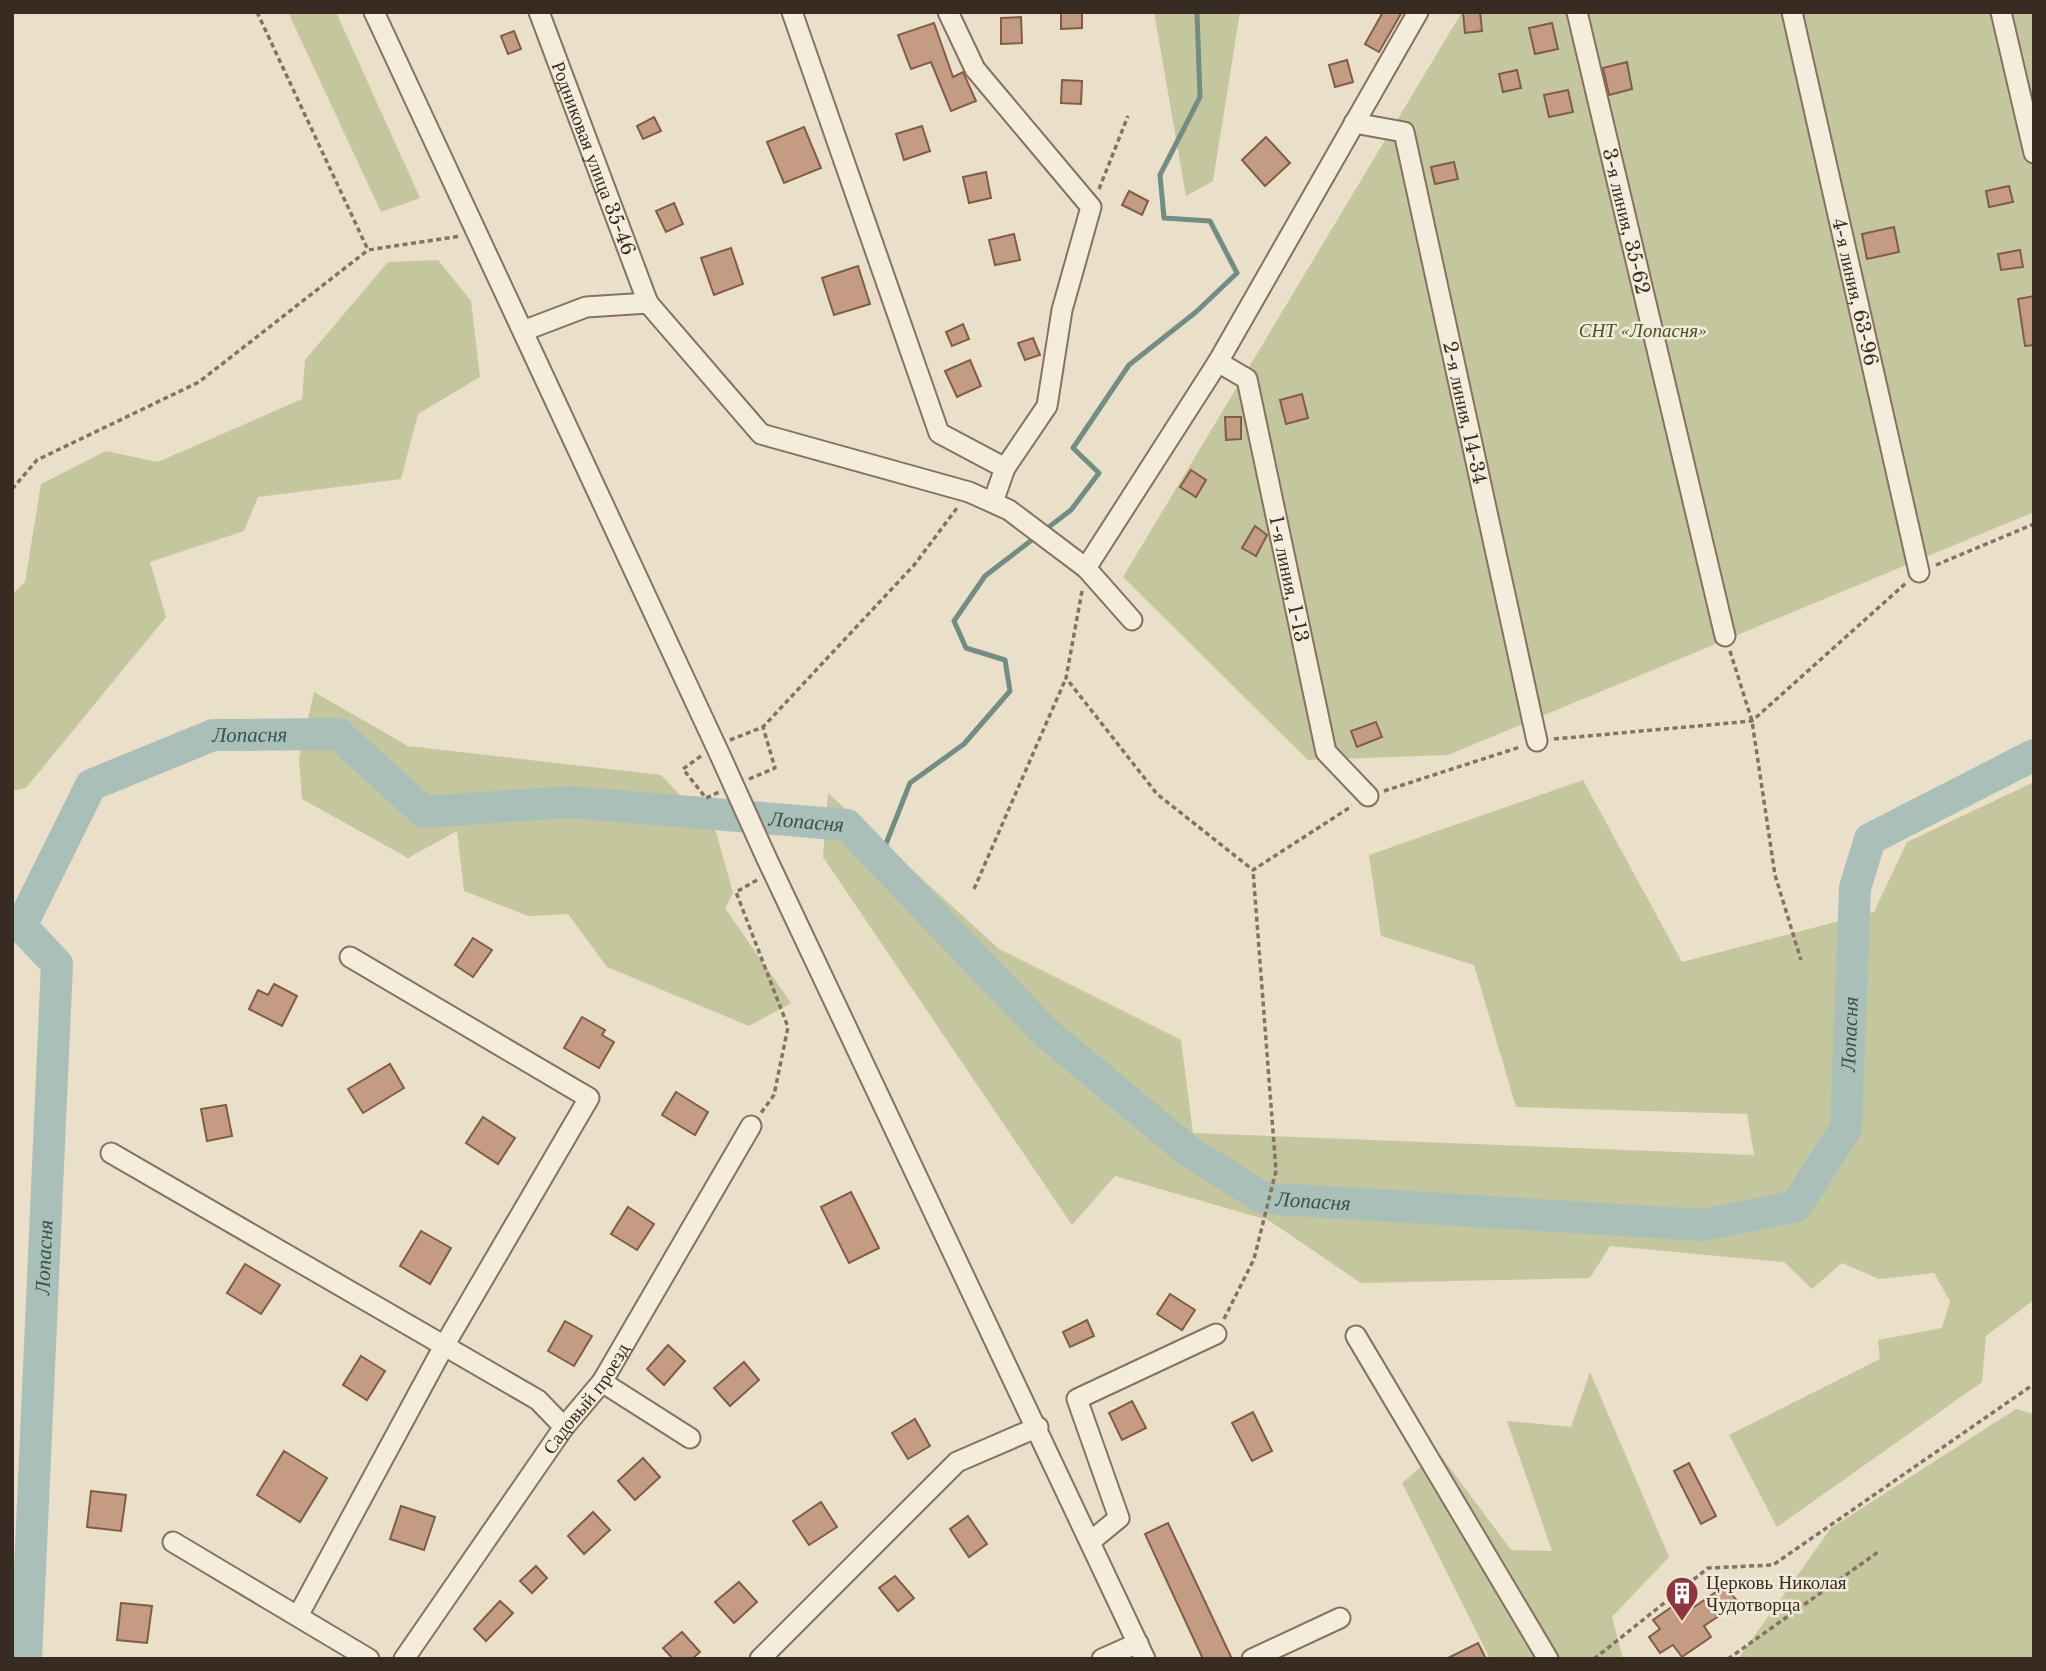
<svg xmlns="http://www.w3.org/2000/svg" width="2046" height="1671" viewBox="0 0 2046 1671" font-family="'Libre Baskerville',serif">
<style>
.green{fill:#c4c79e}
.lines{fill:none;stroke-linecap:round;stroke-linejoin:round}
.stream{stroke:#718d84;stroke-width:5}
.river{stroke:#aabfb8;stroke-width:32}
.building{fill:#c49c83;stroke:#815c48;stroke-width:2}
.minor-casing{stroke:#857260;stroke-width:23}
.path{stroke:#857260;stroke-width:3.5;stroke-dasharray:5 3.5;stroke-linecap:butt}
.minor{stroke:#f5eddc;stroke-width:19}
.minor-bridge-casing{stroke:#857260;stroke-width:23;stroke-linecap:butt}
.minor-bridge{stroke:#f5eddc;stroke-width:19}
.labels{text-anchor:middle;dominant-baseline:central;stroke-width:5;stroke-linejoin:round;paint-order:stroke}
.street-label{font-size:19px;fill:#372b22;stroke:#f2ead8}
.park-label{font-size:19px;font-style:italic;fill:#49512a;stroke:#f2ead8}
.poi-label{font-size:19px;fill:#372b22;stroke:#f2ead8;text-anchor:start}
.water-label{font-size:21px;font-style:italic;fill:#335551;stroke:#f2ead8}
</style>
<rect width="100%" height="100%" fill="#eadfc9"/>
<!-- green -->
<g class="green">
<path d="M288,12h48l84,186 -39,14z"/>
<path d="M1154,12h86l-27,169 -27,15z"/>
<path d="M1462,12h572v500l-586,243 -140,5 -185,-183z"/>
<path d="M438,260l33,41 9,76 -62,37 -17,65 -143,18 -14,34 -94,31 16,55 -140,171 -14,3v-197l13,-12 16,-98 65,-33 52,11 144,-63 3,-39 83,-98z"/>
<path d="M314,692l94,54 253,29 55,57 17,61 -8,15 66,95 -42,23 -142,-59 -39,-53 -40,2 -64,-25 -7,-60 -49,27 -106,-59 -3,-40z"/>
<path d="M1583,780l99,182 192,-50 33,-70 127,-60v518l-48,36 -4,46 -205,145 -48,-92 151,-76 -2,-19 64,-12 8,-27 -16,-28 -55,6 -37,-16 -30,26 -28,-27 -174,-16 -20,32 -229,5 -93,-63 -153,-44 -43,49 -249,-368 5,-64 171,156 182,91 12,93 561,22 -7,-41 -231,-7 -42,-142 -93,-29 -12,-81z"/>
<path d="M1590,1372l79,185 -57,60 11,42h-133l-88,-176 36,-31 73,98 41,1 -45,-130 64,6z"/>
<path d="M2016,1409l18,5v245h-296l93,-131z"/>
</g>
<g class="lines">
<!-- stream -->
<path class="stream" d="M880,859l30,-76 54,-39 46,-53 -5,-31 -39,-12 -12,-27 31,-45 86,-66 28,-37 -26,-25 56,-83 67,-53 41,-39 -27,-52 -46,-3 -4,-43 40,-78 -3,-85"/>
<!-- river -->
<path class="river" id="s1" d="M26,1659l31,-695 -36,-38 70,-141 122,-50 125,-1 86,78 145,-10 278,23 198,207 142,118 76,48 440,27 93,-19 50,-78 9,-240 15,-49 164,-84"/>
</g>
<!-- building -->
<g class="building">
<path d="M1061,12h21v16l-21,1z"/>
<path d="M1383,12h19l-23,40 -14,-8z"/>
<path d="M1463,12h17l2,19 -17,2z"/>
<path d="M1021,17l1,26 -21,1v-26z"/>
<path d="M934,23l19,54 10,-5 13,29 -25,10 -20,-49 -20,7 -13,-34z"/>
<path d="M1552,23l6,26 -23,5 -6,-26z"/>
<path d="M514,31l7,18 -13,5 -7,-18z"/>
<path d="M1347,60l6,22 -18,5 -6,-22z"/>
<path d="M1627,62l5,27 -23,6 -6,-27z"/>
<path d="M1517,70l4,18 -18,4 -4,-18z"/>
<path d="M1062,80l20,1 -1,23 -20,-1z"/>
<path d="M1568,90l5,22 -24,5 -5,-22z"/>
<path d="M654,117l7,14 -18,8 -6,-13z"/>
<path d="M922,126l8,25 -26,9 -8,-26z"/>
<path d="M804,127l17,41 -37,15 -17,-41z"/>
<path d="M1266,137l24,26 -25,23 -23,-26z"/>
<path d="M1454,162l4,17 -23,5 -4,-17z"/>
<path d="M986,172l5,26 -22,5 -6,-26z"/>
<path d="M2009,186l4,16 -24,5 -3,-16z"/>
<path d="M1129,191l19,10 -6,14 -20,-10z"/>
<path d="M674,203l9,21 -17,8 -10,-21z"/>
<path d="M1894,227l5,25 -32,7 -5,-25z"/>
<path d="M1014,234l6,26 -25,5 -6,-25z"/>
<path d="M731,248l12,36 -29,11 -13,-37z"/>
<path d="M2020,250l3,17 -22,3 -3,-16z"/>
<path d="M858,266l12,38 -36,11 -12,-37z"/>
<path d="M2034,296v49l-9,1 -7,-47z"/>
<path d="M963,324l6,15 -17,7 -6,-14z"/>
<path d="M1033,338l7,17 -15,5 -7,-17z"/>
<path d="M970,360l11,26 -24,11 -12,-26z"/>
<path d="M1302,394l6,24 -22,6 -6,-24z"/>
<path d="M1225,417h16v22l-15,1z"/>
<path d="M1191,470l15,10 -10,17 -16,-10z"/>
<path d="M1255,526l12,9 -11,21 -14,-8z"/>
<path d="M1376,722l6,15 -25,10 -6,-16z"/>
<path d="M473,938l19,12 -19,27 -18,-12z"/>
<path d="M274,984l23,12 -15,30 -33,-17 9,-19 10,5z"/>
<path d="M582,1017l23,13 -3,5 12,7 -15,26 -35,-20z"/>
<path d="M390,1064l14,24 -41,25 -15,-24z"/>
<path d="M676,1092l32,20 -13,23 -33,-20z"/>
<path d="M226,1105l6,31 -25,5 -6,-32z"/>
<path d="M483,1117l32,21 -17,26 -32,-21z"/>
<path d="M851,1192l28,56 -30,15 -28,-56z"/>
<path d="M628,1207l26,17 -17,26 -26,-16z"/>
<path d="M421,1231l30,17 -21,36 -30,-18z"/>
<path d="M245,1264l35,21 -19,29 -34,-21z"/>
<path d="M1170,1294l25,16 -13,20 -25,-16z"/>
<path d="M1087,1320l7,16 -24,11 -7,-15z"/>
<path d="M565,1321l27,15 -18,30 -26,-15z"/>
<path d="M668,1345l17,16 -21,24 -17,-16z"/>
<path d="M361,1356l24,15 -18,29 -24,-15z"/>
<path d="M744,1362l15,18 -29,26 -16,-18z"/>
<path d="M1132,1401l14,27 -24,12 -13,-27z"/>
<path d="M1253,1412l19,39 -20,10 -20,-38z"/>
<path d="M915,1419l15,27 -22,13 -16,-26z"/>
<path d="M284,1451l43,27 -27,44 -43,-27z"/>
<path d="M643,1458l17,19 -25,23 -17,-19z"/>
<path d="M1689,1463l27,53 -15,8 -27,-53z"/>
<path d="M91,1491l35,4 -5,36 -34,-4z"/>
<path d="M821,1502l16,25 -28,18 -16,-24z"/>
<path d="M401,1506l34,11 -11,33 -34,-11z"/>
<path d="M593,1512l17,18 -26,24 -16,-18z"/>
<path d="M968,1516l19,28 -18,13 -19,-28z"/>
<path d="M1168,1523l64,136h-29l-58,-125z"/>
<path d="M536,1566l11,12 -15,15 -12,-12z"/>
<path d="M895,1576l19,22 -16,13 -19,-23z"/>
<path d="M739,1582l18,20 -23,21 -19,-21z"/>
<path d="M1726,1585l12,18 -34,23 7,11 -29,20 -9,-12 -13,8 -11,-16 11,-8 -7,-9 33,-23 8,10z"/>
<path d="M500,1601l13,12 -27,28 -12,-12z"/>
<path d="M121,1603l31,3 -5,37 -30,-3z"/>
<path d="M682,1632l18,20 -8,7h-19l-10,-11z"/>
<path d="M1478,1643l8,16h-40z"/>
</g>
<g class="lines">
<defs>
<g id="minor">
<path d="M374,12l346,743"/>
<path id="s2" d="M539,12l109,291"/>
<path d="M792,12l147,421 66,35"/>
<path d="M948,12l27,57 116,138 -29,103 -15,96 -42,62 -12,34"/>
<path id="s3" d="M1577,12l148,624"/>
<path id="s4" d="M1792,12l127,560"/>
<path d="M2001,12l33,141"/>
<path id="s5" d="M1354,123l50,9 133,609"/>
<path d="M523,331l63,-24 62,-4 113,131 208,58 40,18 77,58 132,-206 200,-350"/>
<path id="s6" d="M1218,362l29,17 79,373 42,44"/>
<path d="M1086,568l46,52"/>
<path d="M766,857l379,802"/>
<path d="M111,1153l427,247 26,27"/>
<path d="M1356,1336l192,323"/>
<path d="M602,1382l88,56"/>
<path d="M1091,1541l28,-23 -42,-119 139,-65"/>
<path d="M173,1542l196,117"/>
<path d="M299,1614l145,-268 145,-248 -239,-141"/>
<path id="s7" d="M404,1659l160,-232 38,-45 149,-256"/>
<path d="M760,1659l197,-197 81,-35"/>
<path d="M1102,1659l36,-16"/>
<path d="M1252,1659l88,-41"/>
</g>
</defs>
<!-- minor casing -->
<use href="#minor" class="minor-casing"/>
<!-- path -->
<g class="path">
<path d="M257,12l111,238"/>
<path d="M1099,189l29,-73"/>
<path d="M12,489l25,-29 162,-78 169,-132 93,-14"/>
<path d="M1936,565l98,-41"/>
<path d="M1082,591l-16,87 91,116 96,76 99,-64"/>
<path d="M1730,651l22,70 23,154 26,85"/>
<path d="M1554,739l198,-18 154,-138"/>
<path d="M730,740l33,-13 152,-163 42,-56"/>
<path d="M701,756l-18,13 23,29 13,-6"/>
<path d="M749,779l26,-11 -12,-41"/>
<path d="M1384,791l136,-44"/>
<path d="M757,880l-21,12 52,135 -14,68 -13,18"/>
<path d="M974,889l92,-211"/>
<path d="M1224,1319l30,-60 22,-88 -23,-301"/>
<path d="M1594,1659l114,-91 65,-3 261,-181"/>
<path d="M1728,1659l150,-107"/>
</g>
<!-- minor -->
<use href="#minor" class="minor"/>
<defs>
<path id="minor-bridge" d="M720,755l46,102"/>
</defs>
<!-- minor-bridge casing -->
<use href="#minor-bridge" class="minor-bridge-casing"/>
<!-- minor-bridge -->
<use href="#minor-bridge" class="minor-bridge"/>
</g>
<!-- icons -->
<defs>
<symbol id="building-pin" viewBox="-11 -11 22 30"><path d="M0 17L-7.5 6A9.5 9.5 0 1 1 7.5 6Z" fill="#8d363b" stroke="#f2ead8"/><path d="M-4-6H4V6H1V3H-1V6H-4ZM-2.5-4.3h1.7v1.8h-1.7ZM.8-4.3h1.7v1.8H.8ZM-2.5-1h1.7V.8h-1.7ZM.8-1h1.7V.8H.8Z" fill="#fff"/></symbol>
</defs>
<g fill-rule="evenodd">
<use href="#building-pin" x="1663" y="1574" width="38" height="52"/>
</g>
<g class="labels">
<!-- street labels -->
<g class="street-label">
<text stroke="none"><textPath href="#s2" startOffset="156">Родниковая улица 35-46</textPath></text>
<text stroke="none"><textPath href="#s3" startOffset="215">3-я линия, 35-62</textPath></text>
<text stroke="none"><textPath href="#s4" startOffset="287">4-я линия, 63-96</textPath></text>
<text stroke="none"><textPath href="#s5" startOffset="338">2-я линия, 14-34</textPath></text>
<text stroke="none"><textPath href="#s6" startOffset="238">1-я линия, 1-13</textPath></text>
<text stroke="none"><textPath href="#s7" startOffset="318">Садовый проезд</textPath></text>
</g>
<!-- park labels -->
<g class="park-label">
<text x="1643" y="330">СНТ «Лопасня»</text>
</g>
<!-- poi labels -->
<g class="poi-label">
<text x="1706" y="1582">Церковь Николая<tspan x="1706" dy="22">Чудотворца</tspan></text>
</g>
<!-- water labels -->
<g class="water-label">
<text stroke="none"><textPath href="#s1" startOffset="1074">Лопасня</textPath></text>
<text stroke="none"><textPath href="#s1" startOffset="1662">Лопасня</textPath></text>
<text stroke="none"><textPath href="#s1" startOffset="2986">Лопасня</textPath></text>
<text stroke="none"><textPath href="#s1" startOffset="2314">Лопасня</textPath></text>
<text stroke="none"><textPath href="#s1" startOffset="402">Лопасня</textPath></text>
</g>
</g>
<!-- border -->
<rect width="2046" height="1671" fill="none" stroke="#372b22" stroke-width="28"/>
</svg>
